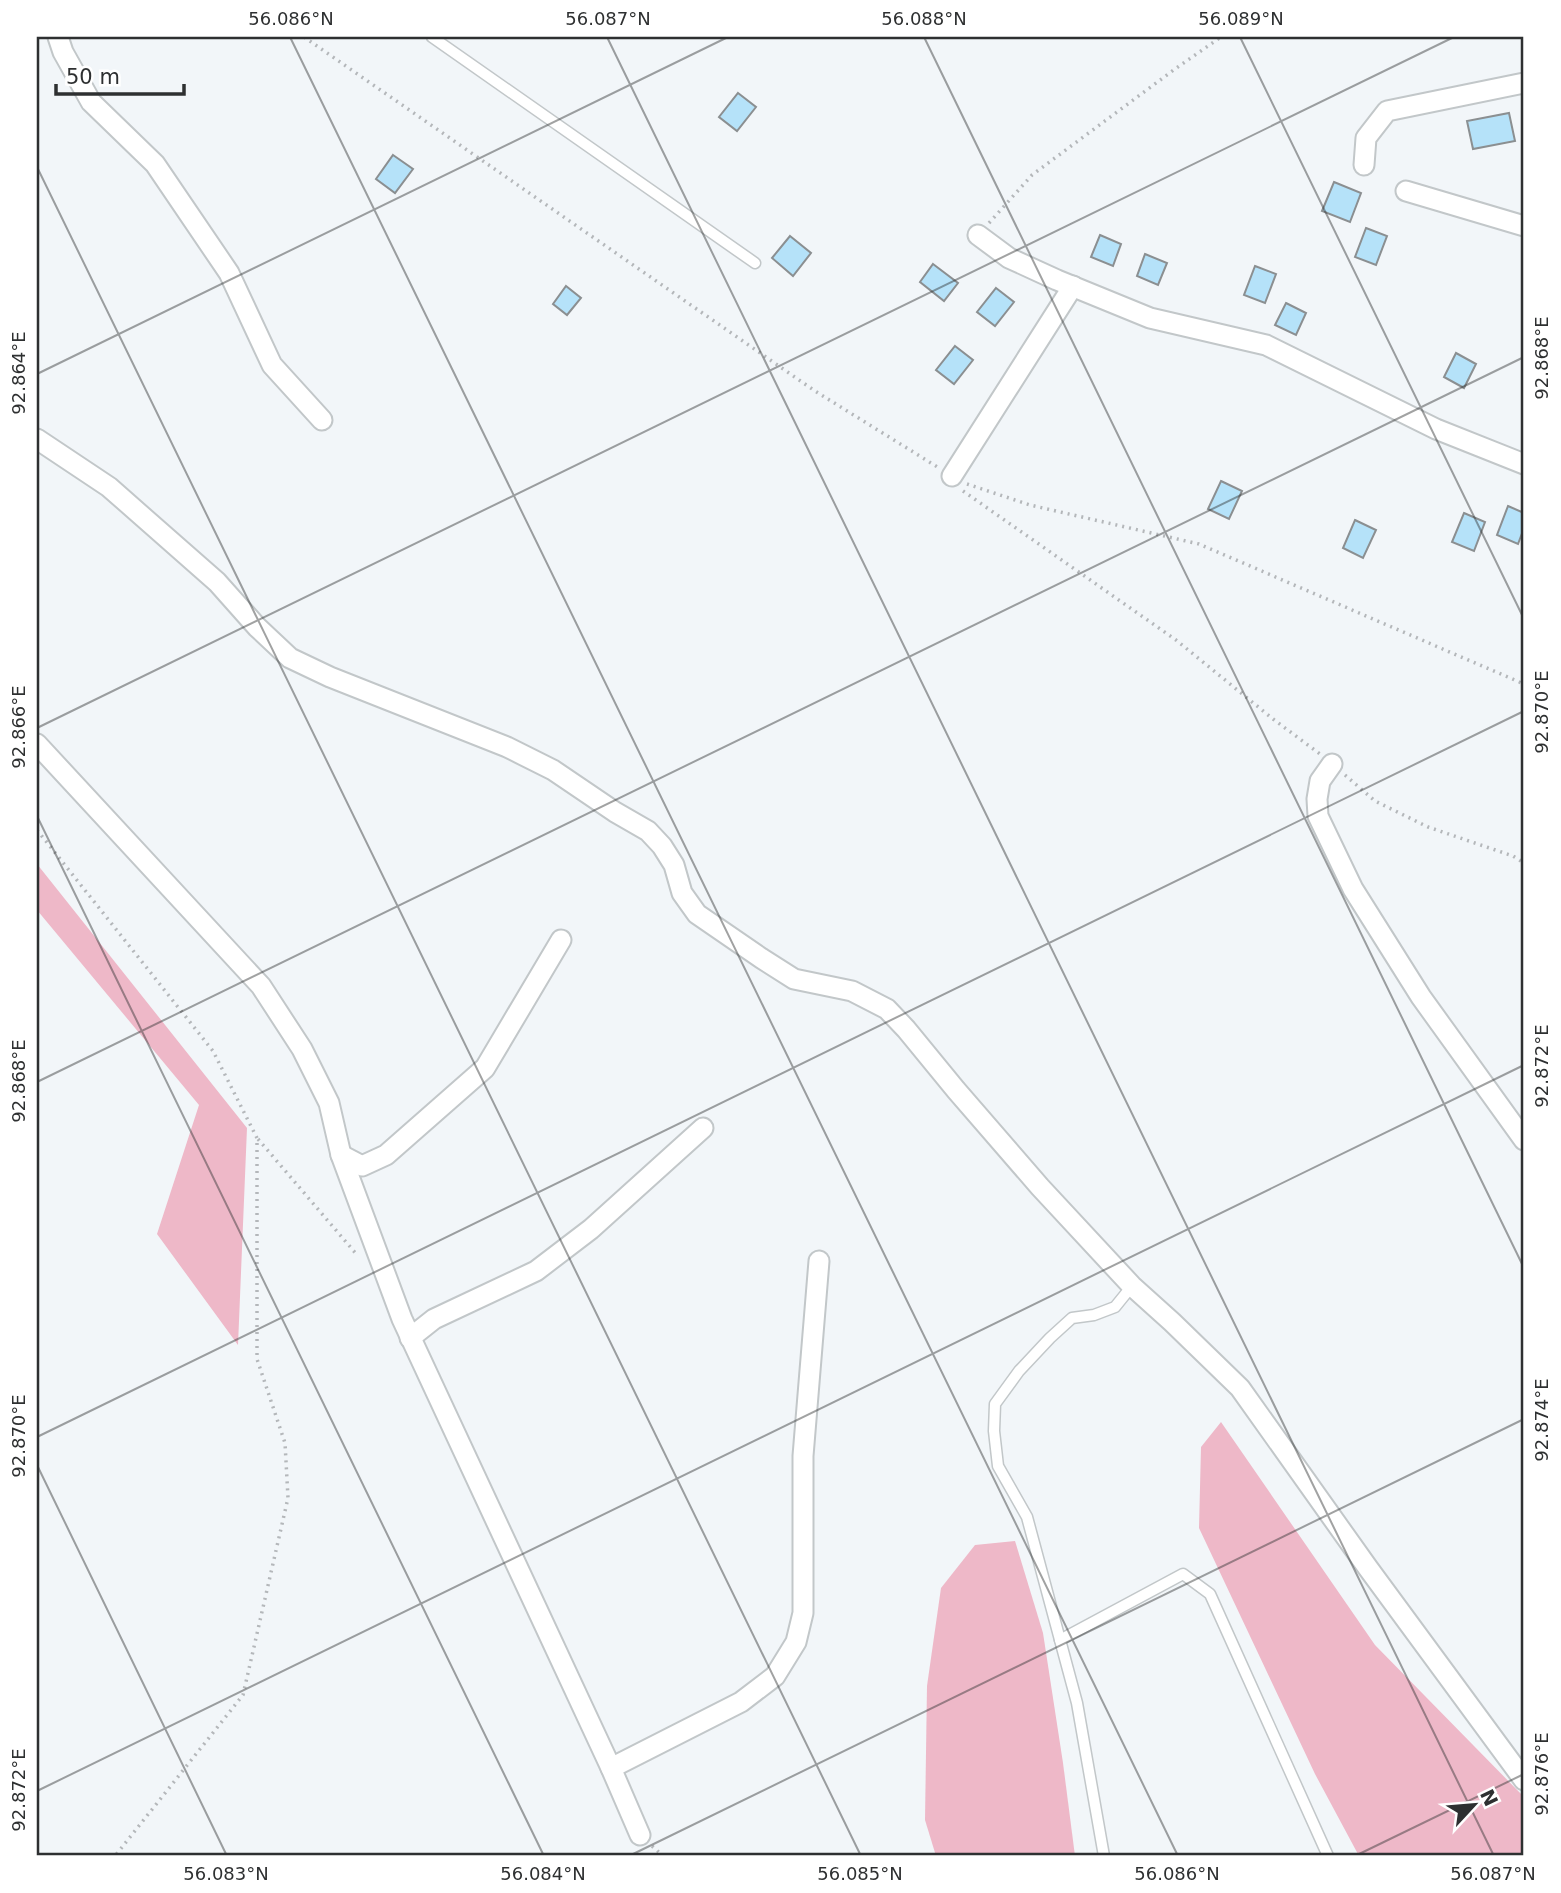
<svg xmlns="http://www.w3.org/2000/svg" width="1561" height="1893" viewBox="0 0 1561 1893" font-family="'DejaVu Sans',sans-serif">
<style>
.green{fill:#eeb8c8}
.building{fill:#b5e2f9;stroke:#8b8f91;stroke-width:2}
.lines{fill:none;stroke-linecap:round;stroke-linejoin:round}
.lane-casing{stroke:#c2c7c9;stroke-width:13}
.street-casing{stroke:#c2c7c9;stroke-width:23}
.path{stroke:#b4b7ba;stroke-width:3.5;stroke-dasharray:2 5;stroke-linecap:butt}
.lane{stroke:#fff;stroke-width:10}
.street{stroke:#fff;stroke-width:19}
.ticks{fill:none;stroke:#2e3031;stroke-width:2;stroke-opacity:0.45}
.neatline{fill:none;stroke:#2e3031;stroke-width:2.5}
.ticks-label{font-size:18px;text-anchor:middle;fill:#2e3031}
</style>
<rect width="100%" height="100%" fill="#f2f6f9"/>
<!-- green -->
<g class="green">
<path d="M37,864l210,264 -9,217 -81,-111 42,-129 -162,-195z"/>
<path d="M1221,1422l154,223 149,152v59h-165l-44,-82 -116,-246 2,-81z"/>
<path d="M1015,1541l28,92 20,130 12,93h-139l-11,-36 2,-134 14,-98 34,-43z"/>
</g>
<!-- building -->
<g class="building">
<path d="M738,93l18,14 -19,24 -18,-14z"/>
<path d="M1509,113l6,28 -42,8 -6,-28z"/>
<path d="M393,155l20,14 -18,24 -19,-14z"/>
<path d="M1334,182l27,11 -11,29 -28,-11z"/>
<path d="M1366,228l21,8 -11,29 -21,-8z"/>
<path d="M1100,235l21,9 -8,22 -22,-9z"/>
<path d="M790,236l21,17 -18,23 -21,-18z"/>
<path d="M1145,254l22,9 -9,22 -21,-9z"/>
<path d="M933,264l25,19 -14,18 -24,-19z"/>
<path d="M1255,266l21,8 -11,29 -21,-8z"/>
<path d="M566,286l15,12 -14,17 -14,-11z"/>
<path d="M996,288l18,14 -19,24 -18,-14z"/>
<path d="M1286,303l20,10 -10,22 -21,-10z"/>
<path d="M955,346l18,14 -19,24 -18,-14z"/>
<path d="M1456,353l20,11 -12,24 -20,-11z"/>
<path d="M1221,481l21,10 -13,28 -21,-10z"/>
<path d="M1508,506l16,7v15l-6,16 -21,-9z"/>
<path d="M1464,513l21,9 -11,29 -22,-9z"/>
<path d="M1355,520l21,10 -13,28 -20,-10z"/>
</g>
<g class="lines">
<defs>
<g id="lane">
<path d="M432,37l323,226"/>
<path d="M1060,1640l123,-66 27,20 118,262"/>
<path d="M1104,1856l-27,-153 -50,-186 -29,-51 -4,-35 1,-27 24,-33 31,-33 22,-20 22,-3 21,-8 17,-21"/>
</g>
<g id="street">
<path d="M58,37l5,15 28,50 64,62 74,109 43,92 50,55"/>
<path d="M1364,165l2,-27 21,-27 137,-28"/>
<path d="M1406,191l118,35"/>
<path d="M978,235l31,23 48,22 93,38 116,27 170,84 88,35"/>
<path d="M37,439l72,48 108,95 40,45 33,31 40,19 177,70 46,23 62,42 33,19 14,15 12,19 8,28 15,21 64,44 33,21 58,12 35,18 19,20 50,61 84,97 92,99 40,36 68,66 128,180 156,212"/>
<path d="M952,476l121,-190"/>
<path d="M37,744l224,242 41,63 27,54 12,52 61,164 209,449 29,67"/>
<path d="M1332,764l-12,17 -3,18 1,17 35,73 68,108 103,143"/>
<path d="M341,1155l21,11 24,-11 99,-87 76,-128"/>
<path d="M410,1338l24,-19 102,-48 55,-42 112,-101"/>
<path d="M611,1768l130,-66 34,-26 21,-34 7,-29v-157l16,-195"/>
</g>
</defs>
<!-- lane casing -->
<use href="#lane" class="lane-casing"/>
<!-- street casing -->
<use href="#street" class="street-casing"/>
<!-- path -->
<g class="path">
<path d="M304,37l511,354 124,77"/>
<path d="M989,223l43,-48 143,-106 46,-32"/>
<path d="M967,484l63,21 169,39 325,140"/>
<path d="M963,491l213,149 97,79 47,35"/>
<path d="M1345,775l30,26 53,26 85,29 11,7"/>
<path d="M37,830l176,221 44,87v221l28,84 3,55 -45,197 -128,161"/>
<path d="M258,1139l100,117"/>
<path d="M652,1846l11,10"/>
</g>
<!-- lane -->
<use href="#lane" class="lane"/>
<!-- street -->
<use href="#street" class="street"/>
</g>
<!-- ticks -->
<path class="ticks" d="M290,37l888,1819M607,37l887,1819M924,37l600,1231M1240,37l284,582M37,167l824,1689M37,374l691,-337M37,728l1417,-691M37,816l507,1040M37,1082l1487,-725M37,1437l1487,-726M37,1465l190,391M37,1791l1487,-726M629,1856l895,-437M1355,1856l169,-82"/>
<!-- border -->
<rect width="1561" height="1893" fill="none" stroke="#ffffff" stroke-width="77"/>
<!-- north arrow -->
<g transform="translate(1474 1805) rotate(64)" stroke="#ffffff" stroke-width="5" paint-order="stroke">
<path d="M0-5L12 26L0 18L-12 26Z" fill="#2e3031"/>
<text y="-10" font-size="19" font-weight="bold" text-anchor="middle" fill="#2e3031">N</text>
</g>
<!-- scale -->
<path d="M56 84v10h128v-10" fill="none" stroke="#2e3031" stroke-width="3.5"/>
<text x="66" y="84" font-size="21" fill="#2e3031" stroke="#ffffff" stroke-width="5" paint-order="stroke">50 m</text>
<rect x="38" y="38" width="1484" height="1816" class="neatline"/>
<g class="ticks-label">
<text x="291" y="25">56.086°N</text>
<text x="608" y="25">56.087°N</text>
<text x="924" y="25">56.088°N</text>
<text x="1241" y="25">56.089°N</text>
<text transform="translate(1542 358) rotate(-90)" y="6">92.868°E</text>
<text transform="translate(19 373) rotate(-90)" y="6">92.864°E</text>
<text transform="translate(1542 712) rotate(-90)" y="6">92.870°E</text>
<text transform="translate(19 727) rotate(-90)" y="6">92.866°E</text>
<text transform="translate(1542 1066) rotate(-90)" y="6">92.872°E</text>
<text transform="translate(19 1081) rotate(-90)" y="6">92.868°E</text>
<text transform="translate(1542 1420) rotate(-90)" y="6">92.874°E</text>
<text transform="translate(19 1436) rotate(-90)" y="6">92.870°E</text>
<text transform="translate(1542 1774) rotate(-90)" y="6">92.876°E</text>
<text transform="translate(19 1790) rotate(-90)" y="6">92.872°E</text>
<text x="226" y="1880">56.083°N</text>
<text x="543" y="1880">56.084°N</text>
<text x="860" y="1880">56.085°N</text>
<text x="1177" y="1880">56.086°N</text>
<text x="1493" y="1880">56.087°N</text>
</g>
</svg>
